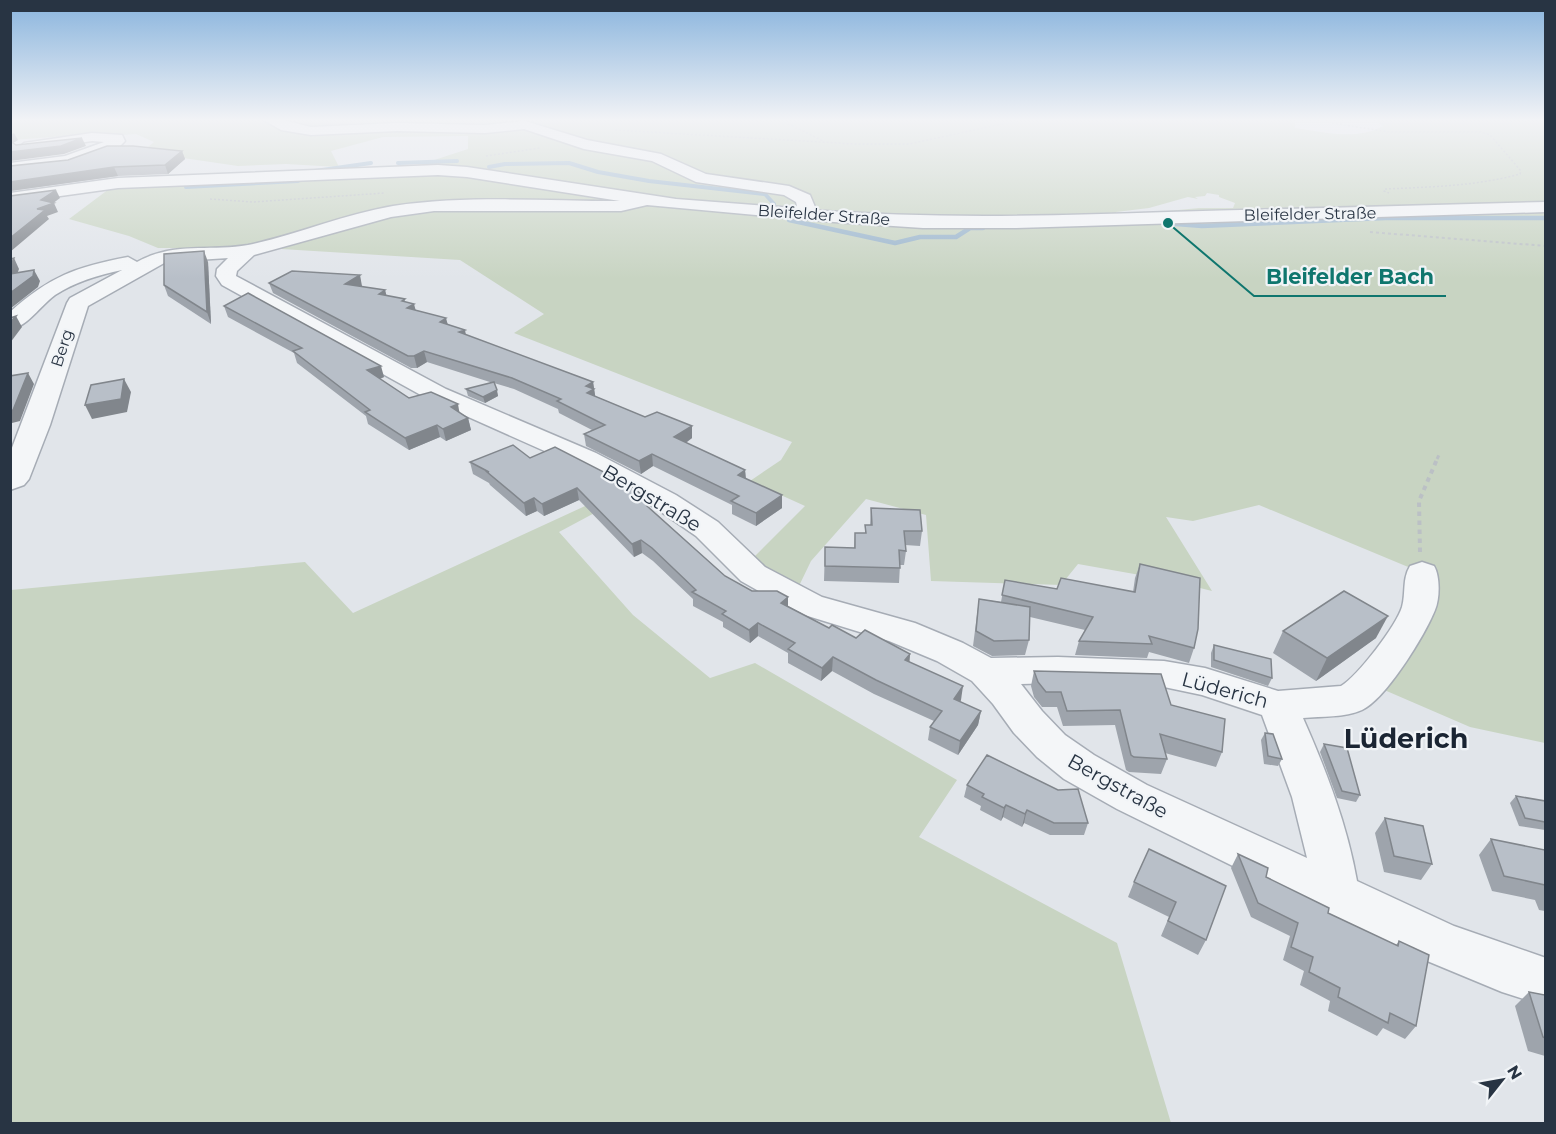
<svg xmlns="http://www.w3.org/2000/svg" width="1556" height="1134" viewBox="0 0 1556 1134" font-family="Montserrat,sans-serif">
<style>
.green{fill:#c8d4c2;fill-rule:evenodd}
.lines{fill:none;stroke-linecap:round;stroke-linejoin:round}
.stream-far1{stroke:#9ab5cc;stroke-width:4}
.stream{stroke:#9ab5cc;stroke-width:4.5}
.minor-casing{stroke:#a6acb5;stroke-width:3}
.path-far3{stroke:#bbc0c5;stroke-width:1.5;stroke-dasharray:2 2;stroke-linecap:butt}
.path-far2{stroke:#bbc0c5;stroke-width:2;stroke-dasharray:3 3;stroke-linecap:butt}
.path-far1{stroke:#bbc0c5;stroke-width:3;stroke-dasharray:4 4;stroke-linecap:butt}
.path{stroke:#bbc0c5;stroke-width:4;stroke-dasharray:4.5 4.5;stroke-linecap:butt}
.minor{fill:#f4f6f8;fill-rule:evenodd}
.wall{fill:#9ea4ac}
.shaded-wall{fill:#81868c}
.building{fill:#b8bfc8;stroke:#81868c;stroke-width:1.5}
.labels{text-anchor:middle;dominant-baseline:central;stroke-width:4.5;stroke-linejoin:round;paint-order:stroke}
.far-street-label{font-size:16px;fill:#283443;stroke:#f1f4f7}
.street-label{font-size:20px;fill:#283443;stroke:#f1f4f7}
.near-quarter-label{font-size:27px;font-weight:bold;fill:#1b2533;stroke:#f1f4f7}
.leader{fill:none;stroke:#0f766e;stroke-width:2}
.callout-dot{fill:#0f766e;stroke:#f1f4f7;stroke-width:2}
.callout-label{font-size:21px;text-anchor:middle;font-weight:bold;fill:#0f766e;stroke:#f1f4f7;stroke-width:4.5;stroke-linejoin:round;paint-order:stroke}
</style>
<rect width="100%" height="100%" fill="#e1e5ea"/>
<!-- green -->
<g class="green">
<path d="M11,120h1284v8c29,4 61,13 88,-2l-9,-6h171v623l-75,-16 -88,-38 31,-120 -154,-64 -66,16 -27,-4 46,74 -44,-11 -90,-16 -17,21 -130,-4 -5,-66 -60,-16 -55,62 -13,27 -46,-29 53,-53 -55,-25 31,-21 11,-18 -278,-109 30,-19 -84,-54 -195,-12h-107l-29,-12 -60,-17 44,-33 246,-13 63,-9 46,-15v-13l-85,1 -52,14 8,16 -53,-3 -48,2 -96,-14 12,-10 -18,-8 -71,5 2,-3 -56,4zM1207,193l12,2v2l16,6 -2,5h-34l-83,8v-4l33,-4 39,-11 10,2 -3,-2 10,-1z"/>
<path d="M622,489l8,5 -71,38 74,83 77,63 45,-15 202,117 -38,57 198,106 54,180 -1160,1v-534l294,-28 48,51z"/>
</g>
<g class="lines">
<!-- stream-far1 -->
<g class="stream-far1">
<path d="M398,163l59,-2"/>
<path d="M489,167l16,-3 64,-1 29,9 51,9 116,13 9,10"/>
<path d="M315,171l56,-8"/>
<path d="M186,187l112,-6"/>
</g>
<!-- stream -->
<g class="stream">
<path d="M789,220l106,23 25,-6h36l14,-9h13"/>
<path d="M1163,223l39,3 183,-8h161"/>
</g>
<defs>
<g id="minor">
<path d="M264,120h19l28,7 86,-4 88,2 40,-4 62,19 74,14 45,20 83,12 21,9 5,12 -2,3c118,9 236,6 355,2 126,-3 252,-7 378,-10v10l-530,16h-93l-89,-6 -187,-17 -26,6h-187l-43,6 -137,38 -17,16 -1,5 210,113 150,64 80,42 42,27 47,45 57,30 93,26 48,20 28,15 67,-1 106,4 41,7 73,23 63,-5c17,-10 55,-60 61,-79 4,-14 0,-28 8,-41l12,-4 12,4c6,10 6,32 1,44 -10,25 -49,89 -73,100 -17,8 -40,6 -59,8 23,52 44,106 54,163l97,45 92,32v48l-44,-14 -82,-34 -303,-149 -53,-30 -27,-22 -23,-24 -21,-29 -21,-23 -35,-20 -48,-20 -91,-28 -57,-32 -45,-45 -42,-29 -78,-42 -148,-66 -206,-114 -6,-9 1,-7 11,-11 -62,4 -78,44 -38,119 -21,54 -5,6 -14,5v-37l57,-150 3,-5 52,-28c-24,5 -47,12 -67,25 -15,11 -26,30 -45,35v-18c40,-36 66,-45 118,-55l9,5c38,-21 72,-10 111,-17 49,-10 96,-31 145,-39 74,-11 152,-5 227,-5l-153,-24 -29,-2 -320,13 -108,15v-10l108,-15 320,-13 29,2 209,32 118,9 3,-2 -1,-4 -12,-7 -88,-13 -44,-21 -68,-12 -60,-20 -39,4 -88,-2 -86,4 -30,-5zM1058,683l106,4 38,8 60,20 30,82 15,61 -160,-73 -53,-30 -29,-20 -23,-24 -21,-27z"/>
<path d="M92,133l30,2 3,6c-21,25 -84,30 -115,32v-10l55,-7 39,-14 -12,-1 -63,10 -5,-2 -3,-3 3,-3z"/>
</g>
</defs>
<!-- minor casing -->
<use href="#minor" class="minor-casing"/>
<!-- path-far3 -->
<g class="path-far3">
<path d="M781,120l42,21"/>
<path d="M1332,123l57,9h93l8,3 31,36 -1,3c-43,12 -90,13 -135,15l-1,2 5,2"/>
<path d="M615,130l240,14h54l98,-21 36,-3"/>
<path d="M486,156l54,-8"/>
<path d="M210,199l43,3 132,-9"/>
</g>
<!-- path-far2 -->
<path class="path-far2" d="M1370,232l176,14"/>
<!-- path-far1 -->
<path class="path-far1" d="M1437,459l2,-4"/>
<!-- path -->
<path class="path" d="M1420,552l-1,-51 19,-44"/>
<!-- minor -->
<use href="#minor" class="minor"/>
</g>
<!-- wall -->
<g class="wall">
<path d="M182,151l3,8 -17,15 -50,2 -108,15v-25z"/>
<path d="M208,262l3,62 -43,-28 -4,-11z"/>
<path d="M269,283l93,3 -1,1 24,3 1,6 19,3v3l10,8 33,14 18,11 127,47 2,14 50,21 47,9v12l-6,5 59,27 1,8 36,30 -26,18 -24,-12v-9l-79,-39 -12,8 -55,-28 -2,-12 8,-4 -33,-17 -1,-4 -44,-20 -20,-6 4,13 -13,7 -17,-7 -2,-7 27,-6 -66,-21 -10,6h-6l-138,-75z"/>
<path d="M224,306l160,71 -4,2 29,19 51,15 8,5 3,12 -25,11 -6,-4 -31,13 -41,-26 -2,-8 -69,-53 -3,-10 -66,-36z"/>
<path d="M530,458l122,52 73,66 27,15 36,6v9l41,22 27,10 54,16 -1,8 52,38 -1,2 21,9 -3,14 -20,30 -30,-15 2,-13 4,-6 -60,-27 -42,-23 -11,10 -33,-18v-10l-30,-17 -8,7 -27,-16v-5l-30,-16v-7l-40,-38 -11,-8 -8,4 -55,-57 -35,16 -7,-5 -11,5 -36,-31 -1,-2 -16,-9 -3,-12z"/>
<path d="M871,508l51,23 -2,15 -15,-1 1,6 -2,14h-4l-1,18 -75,-2 1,-34 29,1 1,-15h10v-8h5z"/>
<path d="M1140,564l54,84 -5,15 -40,-11 -2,6 -72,-3 4,-14 6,-11 -55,-13 -1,23 -4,15 -33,1 -19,-10 6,-47 22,3 4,-22 52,9 76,3 2,-14z"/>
<path d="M1283,631l93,7 -60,43 -43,-28z"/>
<path d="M1214,645l58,33 -4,8 -57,-19v-14z"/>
<path d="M1034,671l137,34 51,47 -6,15 -51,-14 2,6 -6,15 -32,-2 -3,-2 -11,-45 -52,1 -6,-19h-15l-8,-10 -3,-11z"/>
<path d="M1265,733l17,26 -4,7 -14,-2 -3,-24z"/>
<path d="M1324,744l36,51 -4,7 -19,-4 -17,-46z"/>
<path d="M967,785l121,38 -4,12h-34l-26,-12 -2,4 -19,-10 -2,4 -21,-11 1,-4 -17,-9z"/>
<path d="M1516,796l29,5v29l-26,-4 -9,-23z"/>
<path d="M1385,818l47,46 -11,16 -37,-8 -9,-39z"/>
<path d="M1491,839l54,11v61l-6,-1 -4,-10 -43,-9 -13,-36z"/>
<path d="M1238,854l28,23 62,36 68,32 3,-4 17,85 -11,13 -22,-11 -6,8 -49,-25 2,-10 -30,-16 4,-14 -21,-11 7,-24 -39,-19 -20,-49z"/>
<path d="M1134,882l92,4 -20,54 -8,15 -37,-19 8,-19 -41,-20z"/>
<path d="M1529,992l16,3v61l-17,-5 -13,-45z"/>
</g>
<!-- shaded-wall -->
<g class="shaded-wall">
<path d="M14,133l4,7 -8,5v-10z"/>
<path d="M82,138l4,8 -22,8 -54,7v-9z"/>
<path d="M182,151l3,8 -17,15 -3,-9z"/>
<path d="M114,167l4,9 -108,15v-9z"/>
<path d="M56,190l4,8 -8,6 2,-1 4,9 -11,4 2,3 -39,33v-14l27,-29 4,-9z"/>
<path d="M204,251l4,11 3,62 -4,-12z"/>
<path d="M14,258l5,11 -6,16 -3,-4v-14z"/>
<path d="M34,270l6,11 -2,6 -28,22v-16z"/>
<path d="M360,275l2,11 -14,9 -3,-11z"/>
<path d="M385,290l3,11 -9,-7z"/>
<path d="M414,304l3,11 -10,-7z"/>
<path d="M16,316l6,11 -12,16v-20z"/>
<path d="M446,318l3,11 -9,-7z"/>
<path d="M465,330l2,11 -8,-9z"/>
<path d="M424,351l3,11 -10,6 -3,-12z"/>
<path d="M381,366l3,11 -13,5 -4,-12z"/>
<path d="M28,373l6,11 -14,37 -8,2 -2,4v-16z"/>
<path d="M124,379l7,13 -4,20 -35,7 -7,-14z"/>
<path d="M593,382l3,19 -7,4 -3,-19z"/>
<path d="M497,390l1,6 -13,7 -2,-6z"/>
<path d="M458,404l2,12 -9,-9z"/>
<path d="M468,418l3,12 -25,11 -3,-12z"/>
<path d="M437,425l3,12 -31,13 -4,-12z"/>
<path d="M692,426v12l-17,12 -1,-13z"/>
<path d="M652,454l1,12 -12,8 -2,-13z"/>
<path d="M745,470l1,13 -8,-8z"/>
<path d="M577,488l2,12 -35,16 -2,-12z"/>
<path d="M782,495v13l-26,18v-13z"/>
<path d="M534,498l3,13 -11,5 -2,-13z"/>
<path d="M641,540l1,13 -8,4 -2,-13z"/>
<path d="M788,597v13l-7,-7z"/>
<path d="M1388,616l-12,22 -60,43 11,-23z"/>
<path d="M758,623v13l-8,7 -1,-13z"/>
<path d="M910,654l-1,14 -4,-8z"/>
<path d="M833,657l-1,14 -11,10 1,-13z"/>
<path d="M963,686l-2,14 -9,13 2,-14z"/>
<path d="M981,711l-3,14 -20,30 2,-14z"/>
<path d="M1006,805l-3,12 -2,4 3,-13z"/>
<path d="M1027,810l-3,13 -2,4 3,-13z"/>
</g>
<!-- building -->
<g class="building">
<path d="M82,138l-21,8 -51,6v-11l6,4z"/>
<path d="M107,146h26l49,5 -17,14 -51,2 -104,15v-16l58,-6z"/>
<path d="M56,190l-15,10 13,3 -17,6 8,1 -35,28v-42z"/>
<path d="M204,251l3,61 -43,-27v-31z"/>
<path d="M14,258l-4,9v-8z"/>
<path d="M34,270l-1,6 -23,17v-19z"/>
<path d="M292,271l68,4 -15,9 40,6 -6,4 26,5 -3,2 12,3 -7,4 39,10 -6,4 25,8 -6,2 134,50 -7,4 8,3 -7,4 58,24 12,-5 35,14 -18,11 71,33 -7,5 44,20 -26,18 -25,-12 8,-5 -87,-42 -13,7 -55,-27 21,-9 -48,-24 4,-2 -49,-21 -88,-27 -10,5h-6l-139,-73z"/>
<path d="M248,293l133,73 -14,4 42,28 22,-6 27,12 -7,3 17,11 -25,11 -6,-4 -32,13 -40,-26 5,-2 -77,-59 9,-3 -78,-42z"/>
<path d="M16,316l-6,7v-5z"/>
<path d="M28,373l-15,37 -3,1v-35z"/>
<path d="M124,379l-3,20 -36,6 6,-20z"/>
<path d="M494,382l3,8 -14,7 -17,-8z"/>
<path d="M513,445l17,13 25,-11 78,40 19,17 -5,2 78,70 27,15h25l11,6 -7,6 48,25 3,-3 24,13 9,-8 45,24 -5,6 58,26 -9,13 27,12 -21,30 -30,-14 12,-16 -66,-31 -43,-23 -11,11 -34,-19 7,-6 -37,-20 -9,7 -27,-16 4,-3 -34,-19 4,-2 -44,-42 -11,-8 -9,4 -55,-56 -35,16 -8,-6 -10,5 -37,-31h2l-19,-10z"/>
<path d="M871,508l49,2 2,21h-18l2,20 -7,-1 1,18 -75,-2v-19l30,1v-15h11l-1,-8h7z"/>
<path d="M1140,564l60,14 -2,51 -4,19 -45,-12 3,8 -73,-3 14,-24 -91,-22 3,-15 52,9 4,-11 74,14z"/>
<path d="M1344,591l44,25 -61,42 -44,-27z"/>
<path d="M979,599l51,8 -1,33 -35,1 -18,-10z"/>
<path d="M1214,645l57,14 1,19 -58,-18z"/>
<path d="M1034,671l127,3 10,31 54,14 -3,33 -62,-18 7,25 -33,-2 -3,-2 -11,-45 -53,1 -6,-19h-15l-8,-10z"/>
<path d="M1265,733l8,1 9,25 -14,-3z"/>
<path d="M1324,744l23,4 13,47 -18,-4z"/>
<path d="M987,755l71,35 20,-1 10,34h-34l-27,-13 -2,4 -19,-9 -2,3 -22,-11 2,-3 -17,-9z"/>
<path d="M1516,796l29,5v21l-20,-4z"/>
<path d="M1385,818l38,8 9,38 -38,-8z"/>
<path d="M1491,839l54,11v35l-41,-9z"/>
<path d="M1149,849l77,37 -20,54 -38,-19 8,-19 -42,-20z"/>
<path d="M1238,854l30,14 -2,9 63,31 -1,5 70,33 1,-5 30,14 -13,71 -26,-13 -2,10 -50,-26 2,-9 -31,-16 4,-15 -22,-10 7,-24 -40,-20z"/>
<path d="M1529,992l16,3v43l-2,-1z"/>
</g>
<!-- sky -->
<linearGradient id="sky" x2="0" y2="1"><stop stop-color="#89b4dd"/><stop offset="0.43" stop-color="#f2f3f6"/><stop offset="1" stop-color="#f2f3f6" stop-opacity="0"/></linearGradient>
<rect width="1556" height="279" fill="url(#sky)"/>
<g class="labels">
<!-- far-street labels -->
<g class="far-street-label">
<text transform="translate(1310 214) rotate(-1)">Bleifelder Straße</text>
<text transform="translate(824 215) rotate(4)">Bleifelder Straße</text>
<text transform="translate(62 348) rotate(-72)">Berg</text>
</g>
<!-- street labels -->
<g class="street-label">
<text transform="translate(652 498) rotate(31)">Bergstraße</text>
<text transform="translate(1225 690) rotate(15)">Lüderich</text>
<text transform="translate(1118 786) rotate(29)">Bergstraße</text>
</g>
<!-- near-quarter labels -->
<g class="near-quarter-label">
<text x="1406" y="738">Lüderich</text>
</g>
</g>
<!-- callouts -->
<path class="leader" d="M1168 223L1254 296H1446"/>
<circle class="callout-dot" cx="1168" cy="223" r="6"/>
<g class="callout-label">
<text x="1350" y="284">Bleifelder Bach</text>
</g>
<!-- border -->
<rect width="1556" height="1134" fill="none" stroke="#283443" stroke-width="24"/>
<!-- north arrow -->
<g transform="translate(1502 1080) rotate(59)" stroke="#f1f4f7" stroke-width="4.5" paint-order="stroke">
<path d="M0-4.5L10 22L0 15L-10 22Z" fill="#283443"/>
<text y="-9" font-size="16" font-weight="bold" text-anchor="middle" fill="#283443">N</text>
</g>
</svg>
